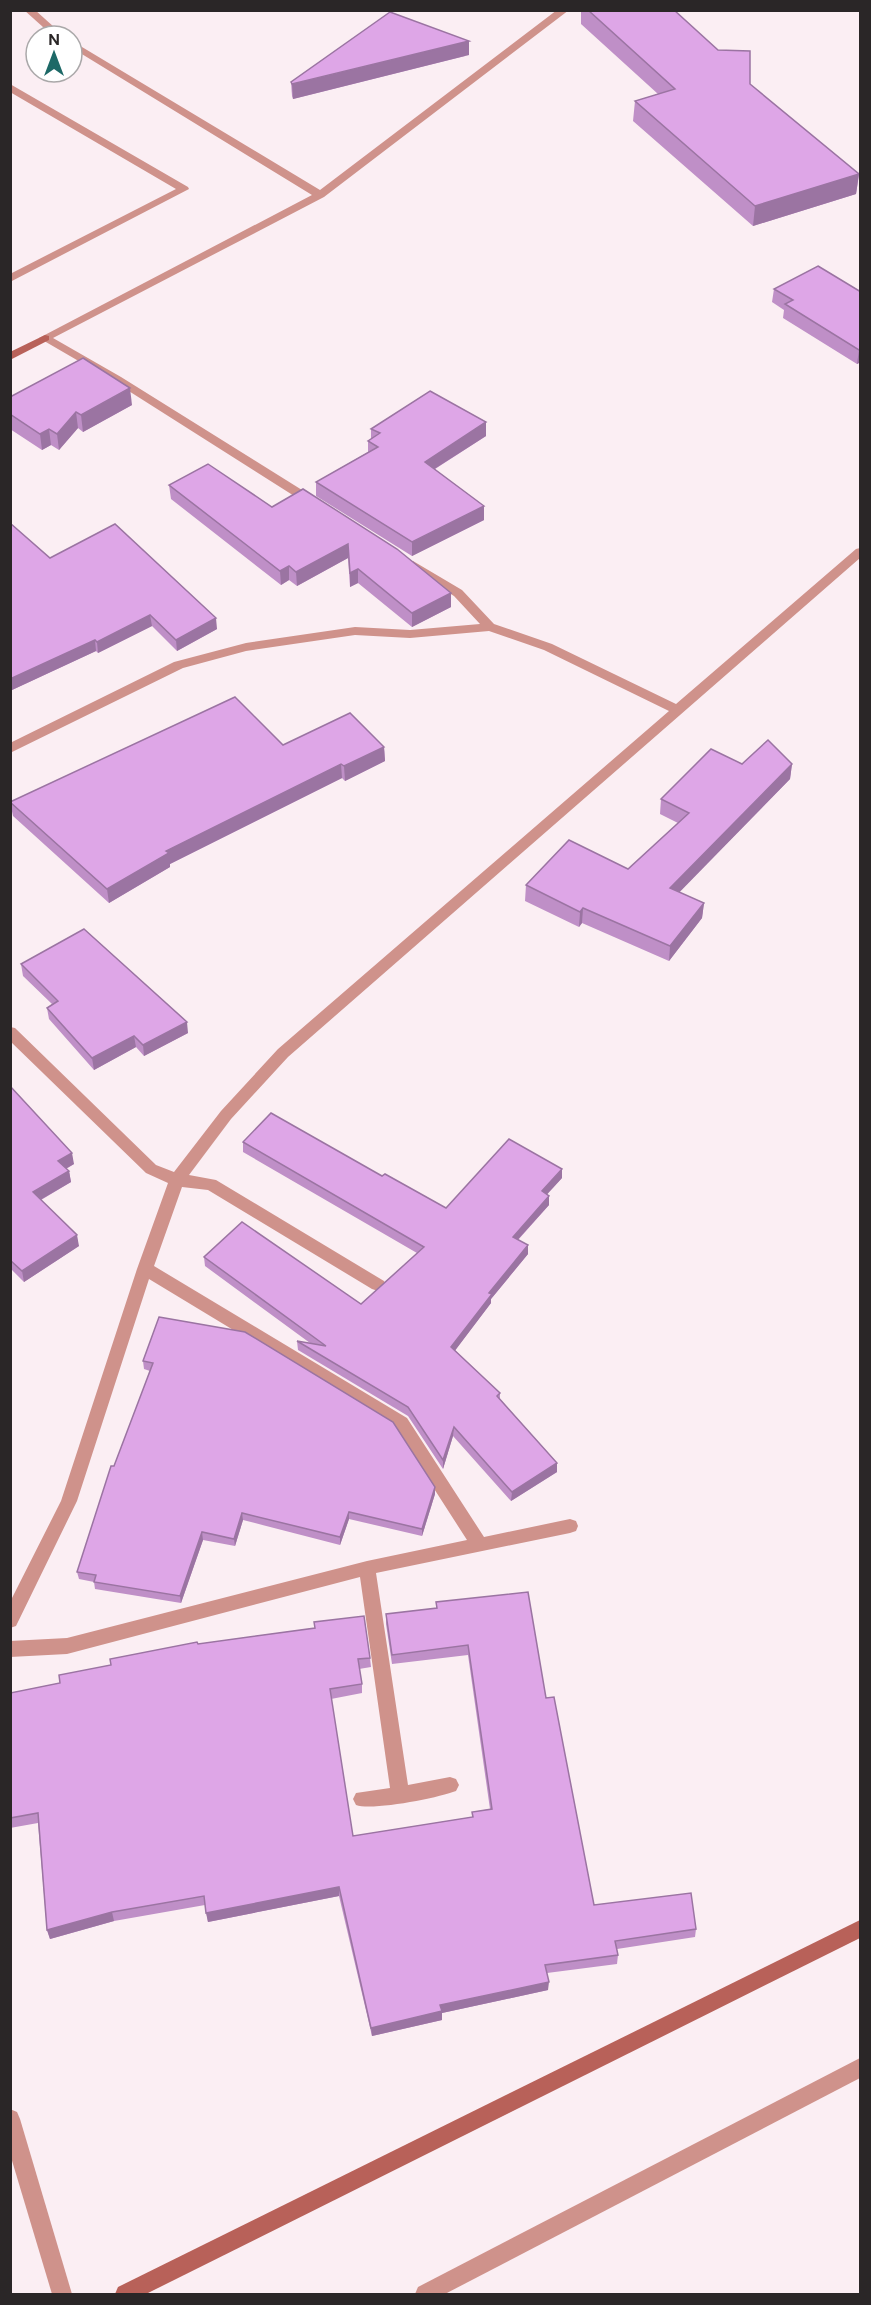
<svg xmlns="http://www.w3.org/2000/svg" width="871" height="2305" viewBox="0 0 871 2305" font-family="'DM Sans',sans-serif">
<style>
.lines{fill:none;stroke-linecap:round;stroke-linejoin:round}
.lane{fill:#cf928b;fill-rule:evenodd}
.street{fill:#cf928b;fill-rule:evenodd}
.secondary{fill:#b86159;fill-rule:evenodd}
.wall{fill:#bf8fc7}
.shaded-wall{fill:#9b74a2}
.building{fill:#dea6e7;stroke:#9b74a2;stroke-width:1.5}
</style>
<rect width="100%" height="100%" fill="#fbeef3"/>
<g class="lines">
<!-- lane -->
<g class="lane">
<path d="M10,84l178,103 1,2 -179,93v-8l166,-85 -166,-97z"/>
<path d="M860,2058v20l-415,216h-30l3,-7z"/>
</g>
<!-- street -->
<g class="street">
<path d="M24,10h11l29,26h-11z"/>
<path d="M557,10h12l-245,187 -271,141 68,39 197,123v6h-8l-197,-125 -74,-43 273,-143 -240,-147v-7l248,149z"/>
<path d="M860,548v10l-572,499 -57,62 -42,56 27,5 168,101 2,4 -2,4 -6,2 -6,-2 -164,-99 -26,-3 -28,79 253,152 77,119 86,-18 6,2 2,5 -2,5 -6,2 -194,40 32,212 42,-8 6,2 3,6 -3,6c-18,7 -84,20 -100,14l-3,-6 3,-6 34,-5 -30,-211 -293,77 -57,3v-16l57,-3 300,-77 100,-21 -72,-112 -246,-149 -72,222 -61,125 -6,2v-26l51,-101 76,-232 31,-86 -22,-10 -136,-132v-14l5,1 141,137 18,7 47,-61 57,-62 391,-338 -125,-61 -55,-19 -79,7 -55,-3 -109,16 -63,17 -173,85v-10l164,-81 72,-19 109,-16 55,3 70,-6 -26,-28 -45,-28 -2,-3 6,-4 49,29 32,34 58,20 124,60 180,-155z"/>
<path d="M10,2109l7,3 3,7 52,175h-20l-42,-140z"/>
</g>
<!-- secondary -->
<g class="secondary">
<path d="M45,335l4,1v4l-39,20v-8z"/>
<path d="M860,1920v18l-714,356h-31l3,-7z"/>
</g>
</g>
<!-- wall -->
<g class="wall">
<path d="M581,10h93l76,74 109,90 -3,20 -103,32 -120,-105 2,-20 23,-7 -77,-70z"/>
<path d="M469,55l-176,44 -1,-3 -1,-14z"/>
<path d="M774,289l87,3v70l-4,2 -74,-46 1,-8 -12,-8z"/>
<path d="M10,397l122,8 -49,27 -5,-4 -19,22 -8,-5 -9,5 -32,-21z"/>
<path d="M486,422v14l-51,33 49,51 -72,36 -96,-60v-14l52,-30v-11l3,-2v-10z"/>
<path d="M169,485l103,22 179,100 -39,20 -54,-44 -8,4 -2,-29 -51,28 -8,-6 -8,5 -110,-86z"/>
<path d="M10,523l40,35 167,71 -40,22 -25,-25 -54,27 -2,-2 -84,39 -2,-1z"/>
<path d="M283,745l101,2 1,14 -40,20 -3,-3 -172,86v3l-61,36 -96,-87 -3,-14z"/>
<path d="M742,764h50l-2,15 -111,113 25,11 -2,15 -33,43 -87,-38 -3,4 -54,-26 1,-16 102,-16 50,-46 -18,-9 1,-15z"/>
<path d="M21,964l167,69 -44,23 -8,-9 -42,23 -45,-51 -2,-11 5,-4 -29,-28z"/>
<path d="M10,1086l64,78 -8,5 3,2 2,11 -30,18 38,46 -55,36 -14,-14z"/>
<path d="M243,1142l139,34 64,32 116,-30 -15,16 2,11 -31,35 10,14 -37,45v4l-36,47 45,43v6l57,64v9l-46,29 -58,-65 -10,33 -35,-53 -110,-66 -1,-9 13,2 -105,-77 -1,-9 157,47 56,-51 -174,-101z"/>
<path d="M159,1317l276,177 -13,42 -73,-17 -9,26 -97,-25 -8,26 -32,-6 -22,63 -86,-14 -1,-7 -15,-3 -2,-7 37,-106 36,-95 -6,-2 -1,-8z"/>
<path d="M436,1602l110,96 48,207 102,24 -1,8 -78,12 1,6 -1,9 -70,9 1,17 -106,23v7l-70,16 -33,-140 -131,26 -3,-17 -91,16 -64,18 -3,-9 -9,-107 -28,5v-135l50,-10 51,-18 87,-21 117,-16 -1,-6 56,36 1,9 -12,2 3,15v9l-31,6 22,137 119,-19v-5l18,-3 -22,-154 -76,9 -6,-40v-10l50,-6z"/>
</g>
<!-- shaded-wall -->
<g class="shaded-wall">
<path d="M469,41v14l-176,44 -1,-15z"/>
<path d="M859,174l-3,20 -103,32 2,-20z"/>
<path d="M859,350h2v12l-4,2z"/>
<path d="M130,388l2,17 -49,27 -2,-17z"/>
<path d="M76,412l2,16 -19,22 -2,-16z"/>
<path d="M486,422v14l-61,39v-13z"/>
<path d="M49,429l2,16 -9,5 -2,-16z"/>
<path d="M484,506v14l-72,36v-14z"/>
<path d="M348,544v14l-51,28 -1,-14z"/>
<path d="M289,566v14l-8,5 -1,-14z"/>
<path d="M358,569v14l-8,4v-14z"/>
<path d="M451,593v14l-39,20v-14z"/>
<path d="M150,615l2,11 -54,27 -1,-11z"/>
<path d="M216,618l1,11 -40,22 -1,-11z"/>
<path d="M95,640l1,11 -84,39 -2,-11z"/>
<path d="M384,747l1,14 -40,20 -1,-15z"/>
<path d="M341,764l1,14 -172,86v3l-61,36 -2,-14 59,-38z"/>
<path d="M792,764l-2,15 -122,125 2,-16z"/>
<path d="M704,903l-2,15 -33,43 1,-15z"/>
<path d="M583,908l-1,15 -3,4 1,-15z"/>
<path d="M187,1022l1,11 -44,23 -1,-11z"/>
<path d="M134,1036l2,11 -42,23 -2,-12z"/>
<path d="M72,1153l2,11 -14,8 -2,-11z"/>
<path d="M562,1169v9l-21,23 1,-10z"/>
<path d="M69,1171l2,11 -36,21 -2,-11z"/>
<path d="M549,1196v9l-37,41 1,-9z"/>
<path d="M77,1235l2,11 -55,36 -2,-11z"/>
<path d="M528,1245v9l-37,45v4l-40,53v-9l38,-54z"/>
<path d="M454,1427l-1,9 -10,33v-9z"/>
<path d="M557,1463v9l-46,29 1,-9z"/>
<path d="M435,1487v7l-13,42v-7z"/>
<path d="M349,1512v7l-9,26v-8z"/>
<path d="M242,1513l1,7 -8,26 -1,-7z"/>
<path d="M202,1532l1,8 -22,63 -1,-7z"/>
<path d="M339,1887v9l-131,26 -2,-9z"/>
<path d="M112,1912l2,9 -64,18 -3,-9z"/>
<path d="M549,1982l-1,8 -106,23v7l-70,16 -1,-8 69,-23z"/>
</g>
<!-- building -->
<g class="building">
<path d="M588,10h86l44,40 32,1v33l109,90 -104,32 -120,-105 40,-12z"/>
<path d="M390,12l79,29 -177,43 -1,-2z"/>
<path d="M818,266l43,26v58h-2l-74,-46 8,-4 -19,-11z"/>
<path d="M83,358l47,30 -49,27 -5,-3 -19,22 -8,-5 -9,5 -30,-20v-17z"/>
<path d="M430,391l56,31 -61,40 59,44 -72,36 -96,-60 62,-35 -10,-6 12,-8 -9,-4z"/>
<path d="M208,464l64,43 31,-18 94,60 54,44 -39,20 -54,-44 -8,4 -2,-29 -52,28 -7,-6 -9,5 -111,-86z"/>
<path d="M10,523l40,35 65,-34 101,94 -40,22 -26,-25 -53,27 -2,-2 -85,39z"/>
<path d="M235,697l48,48 67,-32 34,34 -40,19 -3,-2 -175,87 3,2 -62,36 -97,-87z"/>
<path d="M768,740l24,24 -122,124 34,15 -34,43 -87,-38 -3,4 -54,-27 43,-45 59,29 61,-56 -28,-14 50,-50 31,15z"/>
<path d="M84,929l103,93 -44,23 -9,-9 -42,22 -45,-50 11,-7 -37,-37z"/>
<path d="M10,1086l62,67 -14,8 11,10 -36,21 44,43 -55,36 -12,-11z"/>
<path d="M271,1113l111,63 3,-2 61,34 63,-69 53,30 -20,22 7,5 -36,41 15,8 -39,48 3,1 -41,53 49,46 -3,3 60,67 -45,29 -58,-65 -11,33 -35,-53 -111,-66 29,5 -122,-89 38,-35 119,82 63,-57 -181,-105z"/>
<path d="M159,1317l86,15 148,90 42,65 -13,42 -73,-17 -9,25 -98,-24 -8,26 -32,-7 -22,64 -86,-14 2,-7 -19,-3 34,-106h3l39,-103 -10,-2z"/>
<path d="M528,1592l18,106 8,-1 40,208 97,-12 5,36 -81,12 3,14 -73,10 4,17 -109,23 2,6 -71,17 -32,-141 -133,26 -2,-17 -92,16 -65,18 -9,-117 -28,5v-125l50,-10 -1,-8 52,-10 -1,-6 87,-17 1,2 117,-16 -1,-6 50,-6 6,42 -12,1 4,25 -32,5 23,147 120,-19 -1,-5 20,-3 -24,-164 -76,10 -6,-41 51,-6 -1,-6z"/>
</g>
<!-- border -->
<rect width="871" height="2305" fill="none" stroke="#2a2627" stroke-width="24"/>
<!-- north arrow -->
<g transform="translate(54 54)"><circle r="28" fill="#ffffff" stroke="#aaa8a9" stroke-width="1.5"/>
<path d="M0-4.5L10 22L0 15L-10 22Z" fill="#1d6967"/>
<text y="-9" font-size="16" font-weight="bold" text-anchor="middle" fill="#2a2627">N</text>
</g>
</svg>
